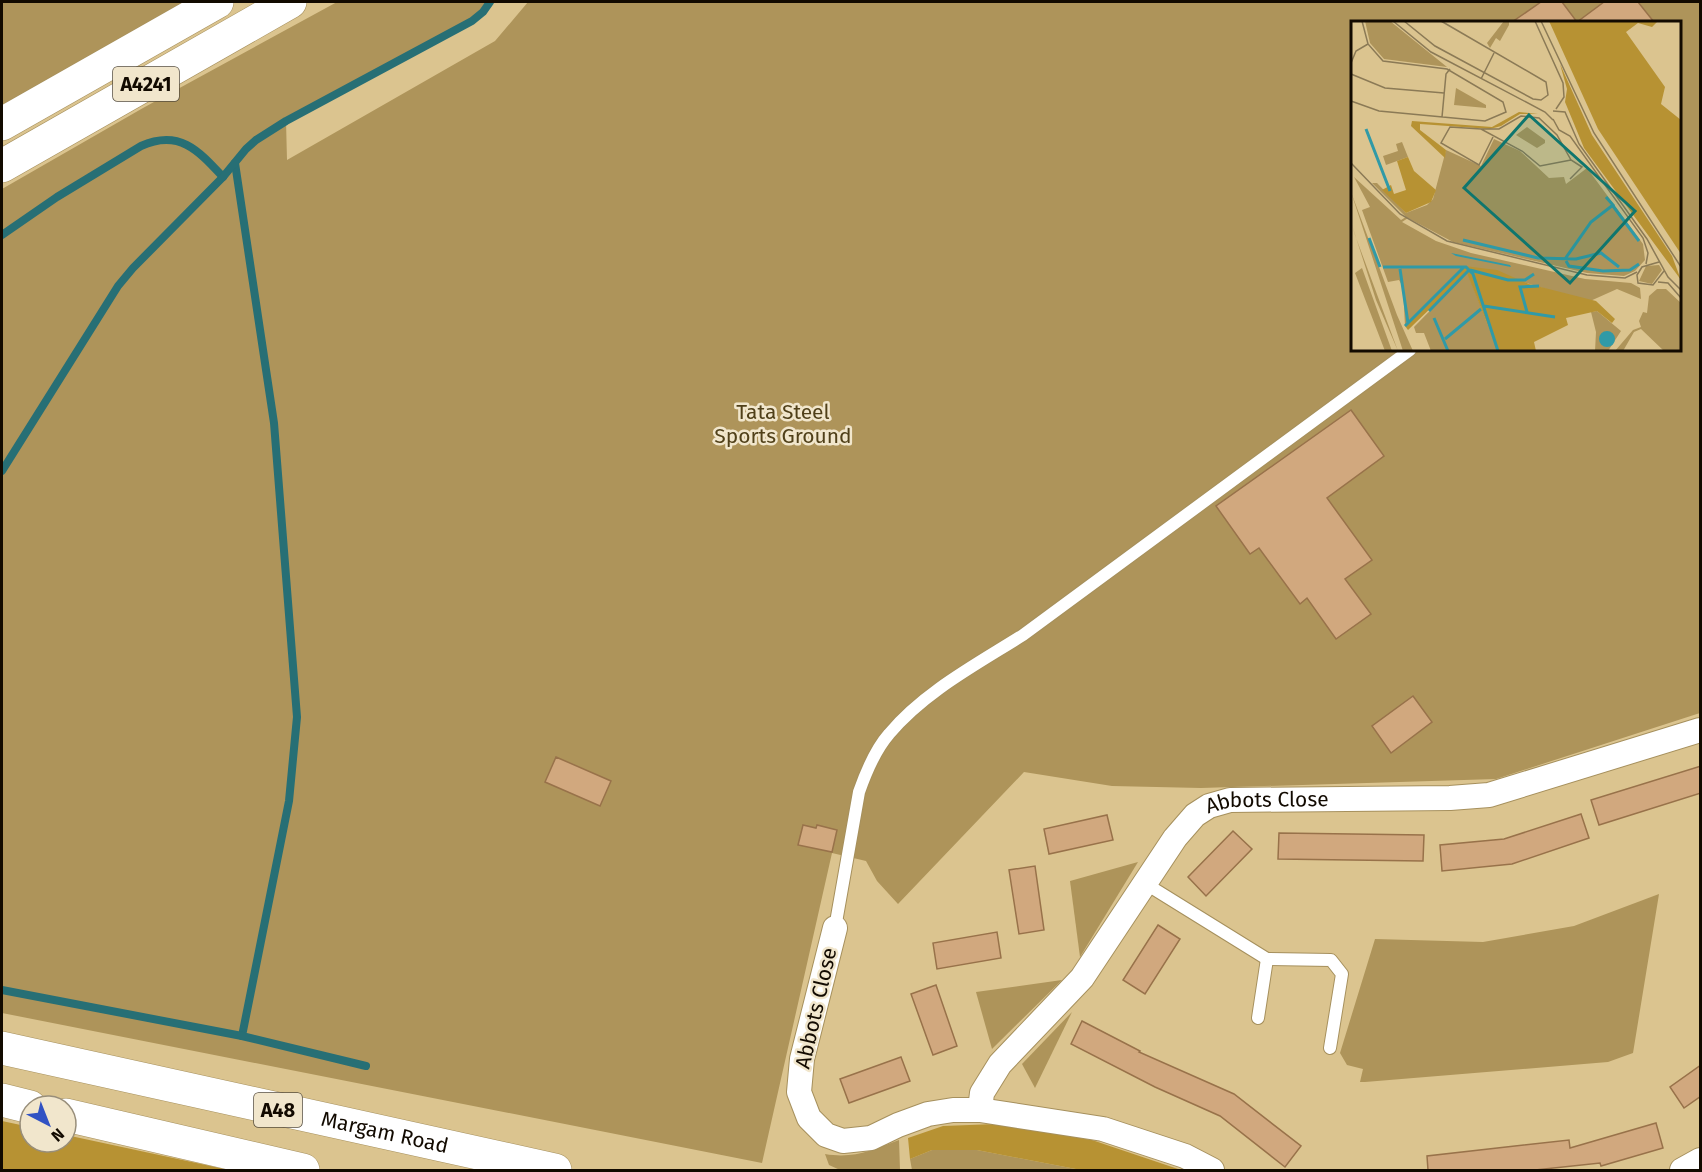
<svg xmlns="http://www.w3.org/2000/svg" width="1702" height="1172" viewBox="0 0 1702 1172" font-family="'Fira Sans',sans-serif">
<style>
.green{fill:#ae945a;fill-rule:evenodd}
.forest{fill:#b79233}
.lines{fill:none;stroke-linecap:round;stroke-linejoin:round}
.stream{stroke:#276f75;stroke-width:8}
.building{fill:#d1a87e;stroke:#98724a;stroke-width:1.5}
.lane-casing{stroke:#a6905d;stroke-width:14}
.street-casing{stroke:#a6905d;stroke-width:26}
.primary-casing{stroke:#a6905d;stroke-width:34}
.lane{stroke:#fff;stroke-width:12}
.street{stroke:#fff;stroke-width:24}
.primary{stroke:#fff;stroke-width:33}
.labels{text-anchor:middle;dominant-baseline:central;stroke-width:5;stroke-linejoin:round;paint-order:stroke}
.shield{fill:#f1e6cc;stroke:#554c3d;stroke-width:1.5}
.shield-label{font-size:20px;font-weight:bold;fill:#120a00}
.park-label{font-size:21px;fill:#504019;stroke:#f1e6cc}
.street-label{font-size:21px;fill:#120a00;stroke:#f1e6cc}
.inset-river{fill:none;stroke:#309aa7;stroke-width:3}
.inset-road{fill:none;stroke:#8b7a56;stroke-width:1.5}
.view{fill:#0f766e;fill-opacity:0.15;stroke:#0f766e;stroke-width:3}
.inset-edge{fill:none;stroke:#120a00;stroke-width:3}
</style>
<rect width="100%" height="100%" fill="#dbc48f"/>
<!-- green -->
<g class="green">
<path d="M2,2h186l-186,104z"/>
<path d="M337,2h153l-7,10 -11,9 -186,100 1,39 208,-119 33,-39h1172v711l-204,66 -295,9 -89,-2 -88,-14 -126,132 -21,-23 -11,-20 -34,-8 -70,310 -760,-150v-824l141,-81zM1352,22h328v328h-328z"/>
<path d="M1138,862l-58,95 -10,-76z"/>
<path d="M1659,894l-26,159 -25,9 -243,20h-5l3,-13 -16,-4 -7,-12 35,-114 108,3 91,-16z"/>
<path d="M1062,980l-70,69 -16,-57z"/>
<path d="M1072,1012l-37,76 -13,-24z"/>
<path d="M899,1140l1,30h-60l-11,-5 -4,-11c29,5 47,-4 74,-14z"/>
<path d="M932,1150h45l104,20h-169l-2,-11z"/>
</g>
<!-- forest -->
<g class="forest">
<path d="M2,1121l28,6v15h36v-7l163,35h-227z"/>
<path d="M996,1124l96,16 89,30h-100l-104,-20h-45l-22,9 -2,-21 35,-12z"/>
</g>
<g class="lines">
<!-- stream -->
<g class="stream">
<path d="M235,163l39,260 23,294 -8,84 -47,235 124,30"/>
<path d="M2,235l55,-38 84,-51c38,-17 57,4 82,31"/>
<path d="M2,471l116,-185 15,-18 90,-91 23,-28 10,-9 30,-19 186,-100 11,-9 7,-10"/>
<path d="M2,990l240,46"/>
</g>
</g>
<!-- building -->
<g class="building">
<path d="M1541,2h21l15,20 27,-20h34l16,20h-142z"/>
<path d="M1351,410l33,46 -57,42 45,62 -27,19 26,35 -35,25 -29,-41 -7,6 -41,-56 -9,6 -34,-48z"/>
<path d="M1413,696l19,26 -41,31 -19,-27z"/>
<path d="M556,757l55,24 -11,25 -55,-24z"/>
<path d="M1701,766v27l-102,32 -8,-25z"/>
<path d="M1581,814l8,24 -77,26 -70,7 -2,-26 64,-6z"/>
<path d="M1107,815l6,25 -64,14 -5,-25z"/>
<path d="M803,825l13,3 1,-3 20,5 -5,22 -34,-7z"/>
<path d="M1233,831l19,18 -46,47 -18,-19z"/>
<path d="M1279,833l145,2 -1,26 -145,-2z"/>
<path d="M1035,866l9,64 -25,4 -10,-64z"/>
<path d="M1158,925l22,14 -35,55 -22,-14z"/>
<path d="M997,932l4,26 -64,11 -4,-26z"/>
<path d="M936,985l21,61 -24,9 -22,-61z"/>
<path d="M1082,1021l58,30 -1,1 95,42 67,52 -16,21 -65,-51 -65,-29 -84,-43z"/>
<path d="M901,1057l9,24 -61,22 -9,-24z"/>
<path d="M1701,1065v31l-17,12 -14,-21z"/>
<path d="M1656,1123l7,25 -62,18 -1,-3 -65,7h-107l-1,-14 142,-16 1,8z"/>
</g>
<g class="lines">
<defs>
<g id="lane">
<path d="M1146,884l121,75 64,1 11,14 -12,74"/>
<path d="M835,928l24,-136c7,-20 16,-42 30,-58 35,-42 88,-70 134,-99l387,-285"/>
<path d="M1258,1018l9,-59"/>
</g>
<g id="street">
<path d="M835,928l-33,131 -3,33 10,26 17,17 17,6 28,-3 27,-13 30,-11 25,-4h27l123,19 82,27 27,14"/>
<path id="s1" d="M980,1110l2,-17 18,-29 82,-86 93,-140 20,-23 14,-9 21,-6 220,-2 39,-3 211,-65"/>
<path d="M1682,1170l18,-10"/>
</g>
<g id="primary">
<path d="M2,124l215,-122"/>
<path d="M2,166l288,-164"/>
<path id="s2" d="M2,1048l553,122"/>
<path d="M2,1100l28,7"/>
<path d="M66,1115l237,55"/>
</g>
</defs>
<!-- lane casing -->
<use href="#lane" class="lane-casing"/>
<!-- street casing -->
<use href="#street" class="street-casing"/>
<!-- primary casing -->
<use href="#primary" class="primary-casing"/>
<!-- lane -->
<use href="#lane" class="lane"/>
<!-- street -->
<use href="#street" class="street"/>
<!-- primary -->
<use href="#primary" class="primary"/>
</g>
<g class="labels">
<!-- shield labels -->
<g class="shield">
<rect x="113" y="67" width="66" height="34" rx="4.5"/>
<rect x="254" y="1093" width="48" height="34" rx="4.5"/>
</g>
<g class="shield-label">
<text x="146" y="84">A4241</text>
<text x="278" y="1110">A48</text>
</g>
<!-- park labels -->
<g class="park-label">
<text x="783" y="412">Tata Steel<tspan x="783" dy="24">Sports Ground</tspan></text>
</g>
<!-- street labels -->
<g class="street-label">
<text stroke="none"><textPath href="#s1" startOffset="444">Abbots Close</textPath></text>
<text transform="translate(816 1008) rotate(-77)">Abbots Close</text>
<text stroke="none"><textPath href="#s2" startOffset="392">Margam Road</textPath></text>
</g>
</g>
<!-- overview -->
<g transform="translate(1351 21)">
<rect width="330" height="330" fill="#dbc48f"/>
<path d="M14,0h25l57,46 -63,-8 -14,-16zM153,0h5v4l-9,16 -4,-3 -6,10 -3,-5zM105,67l30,17v3l-32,-3zM176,106l18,13v3l-8,5 -21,-13zM143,118l26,12 29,27 15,-1 2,7 21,-16 56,76 2,16 -10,11 -11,5 -37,-3 -134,-31 -45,-24 -6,4 34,19 35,12 114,26 46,4 9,5 1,11 -24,-10 -29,13 -104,-32 -16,4 30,77h-67l-7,-18h-8l-2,-6 53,-54 -4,-5 -58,58 -2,-39 -4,-7 -11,2 -26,-72 8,-3 -16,-30 47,43 5,-3 -34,-34h5l29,30 21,-8 6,-6 13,-49 35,16zM51,121l6,15 -22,8 -3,-9 15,-5 -2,-7zM0,171l46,123 16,36h-10zM0,201l4,13 43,116 -22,-51zM308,244l3,5 -10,14 -13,-3 7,-15zM11,247l30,83h-7l-30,-78zM306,268h9l15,14v48h-17l-23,-22 -7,3 -11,19h-8l18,-21 8,-3 -2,-6 4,-9 4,1 2,-17zM246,290l24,20 -13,20h-13l1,-19 -5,-20z" fill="#ae945a"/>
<path d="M198,0h109l-6,6 -14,-4 -12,9 39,55 -4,17 20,16v134l-83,-125zM209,43l32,71 80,121 9,24 -97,-132 -19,-46 2,-13zM168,91l19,2h-18l-19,12 -11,3 -70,-5v6l26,20 -1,8 -34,-32 1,-5 80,6zM57,136l6,14 22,19 -5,12 -25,11 -24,-23 9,-5 3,9 12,-4 -9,-29zM113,245l33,4 32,14 67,17 19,18 -3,4 -15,-12 -31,7 2,7 -34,17 2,9h-38l-31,-78 -59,57 -3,-4z" fill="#b79233"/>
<path d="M100,232l59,12 1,2 -55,-11zM248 318a8 8 0 1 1 16 0a8 8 0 1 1-16 0Z" fill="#309aa7"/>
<path class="inset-river" d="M15,108l24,62M262,185l26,35M18,217l11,29M112,219l75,18 38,1 25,-6 18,14M214,238l26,-37 22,-17 -7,-8M215,240l3,5 34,5 27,-1 9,-6M32,246h83l7,7 25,77M49,248l8,54M119,249l38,10h17l9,-6M133,285l71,11M78,290l40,-41M176,291l-7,-25 19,-1M83,297l14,33M54,305l59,-59M94,318l36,-30"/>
<path class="inset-road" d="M42,0l38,31 114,60 8,8M53,0l31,25 98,53 8,1 7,-5 -2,-13 -105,-61M184,0l28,62 1,14 -8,12M190,0l53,112 87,134M0,42l5,-12 12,-7M0,53l34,14 59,5M130,58l13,-26M0,80l28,10 106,10 21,-9 -3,-10 -56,-33 -64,-8 -15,-17 -6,-23M202,90l12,1 14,32 68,95 21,38 13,13M91,96l4,-43 4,-5M202,98l6,11 11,6 73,102 5,15 -2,11M130,108h18l22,-13 18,2 18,17 14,25 11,7 -12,12M142,116l-14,28 -38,-22 9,-16 31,2 41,22 18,15 31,-6M0,142l49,51 47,27 140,34 38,3 12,-6M308,241l-17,5 -5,8 1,8 15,2 11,-14M307,261l10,1 13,15"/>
<path class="view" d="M178,94l106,96 -65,72 -106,-95z"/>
<rect width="330" height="330" class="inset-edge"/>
</g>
<!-- border -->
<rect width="1702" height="1172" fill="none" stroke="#120a00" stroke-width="6"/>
<!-- north arrow -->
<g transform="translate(48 1124) rotate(138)"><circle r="28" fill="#f1e6cc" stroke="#988e7a" stroke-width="1.5"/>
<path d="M0-4.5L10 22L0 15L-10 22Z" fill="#3152c3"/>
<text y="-9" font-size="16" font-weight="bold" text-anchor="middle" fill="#120a00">N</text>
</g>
</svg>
